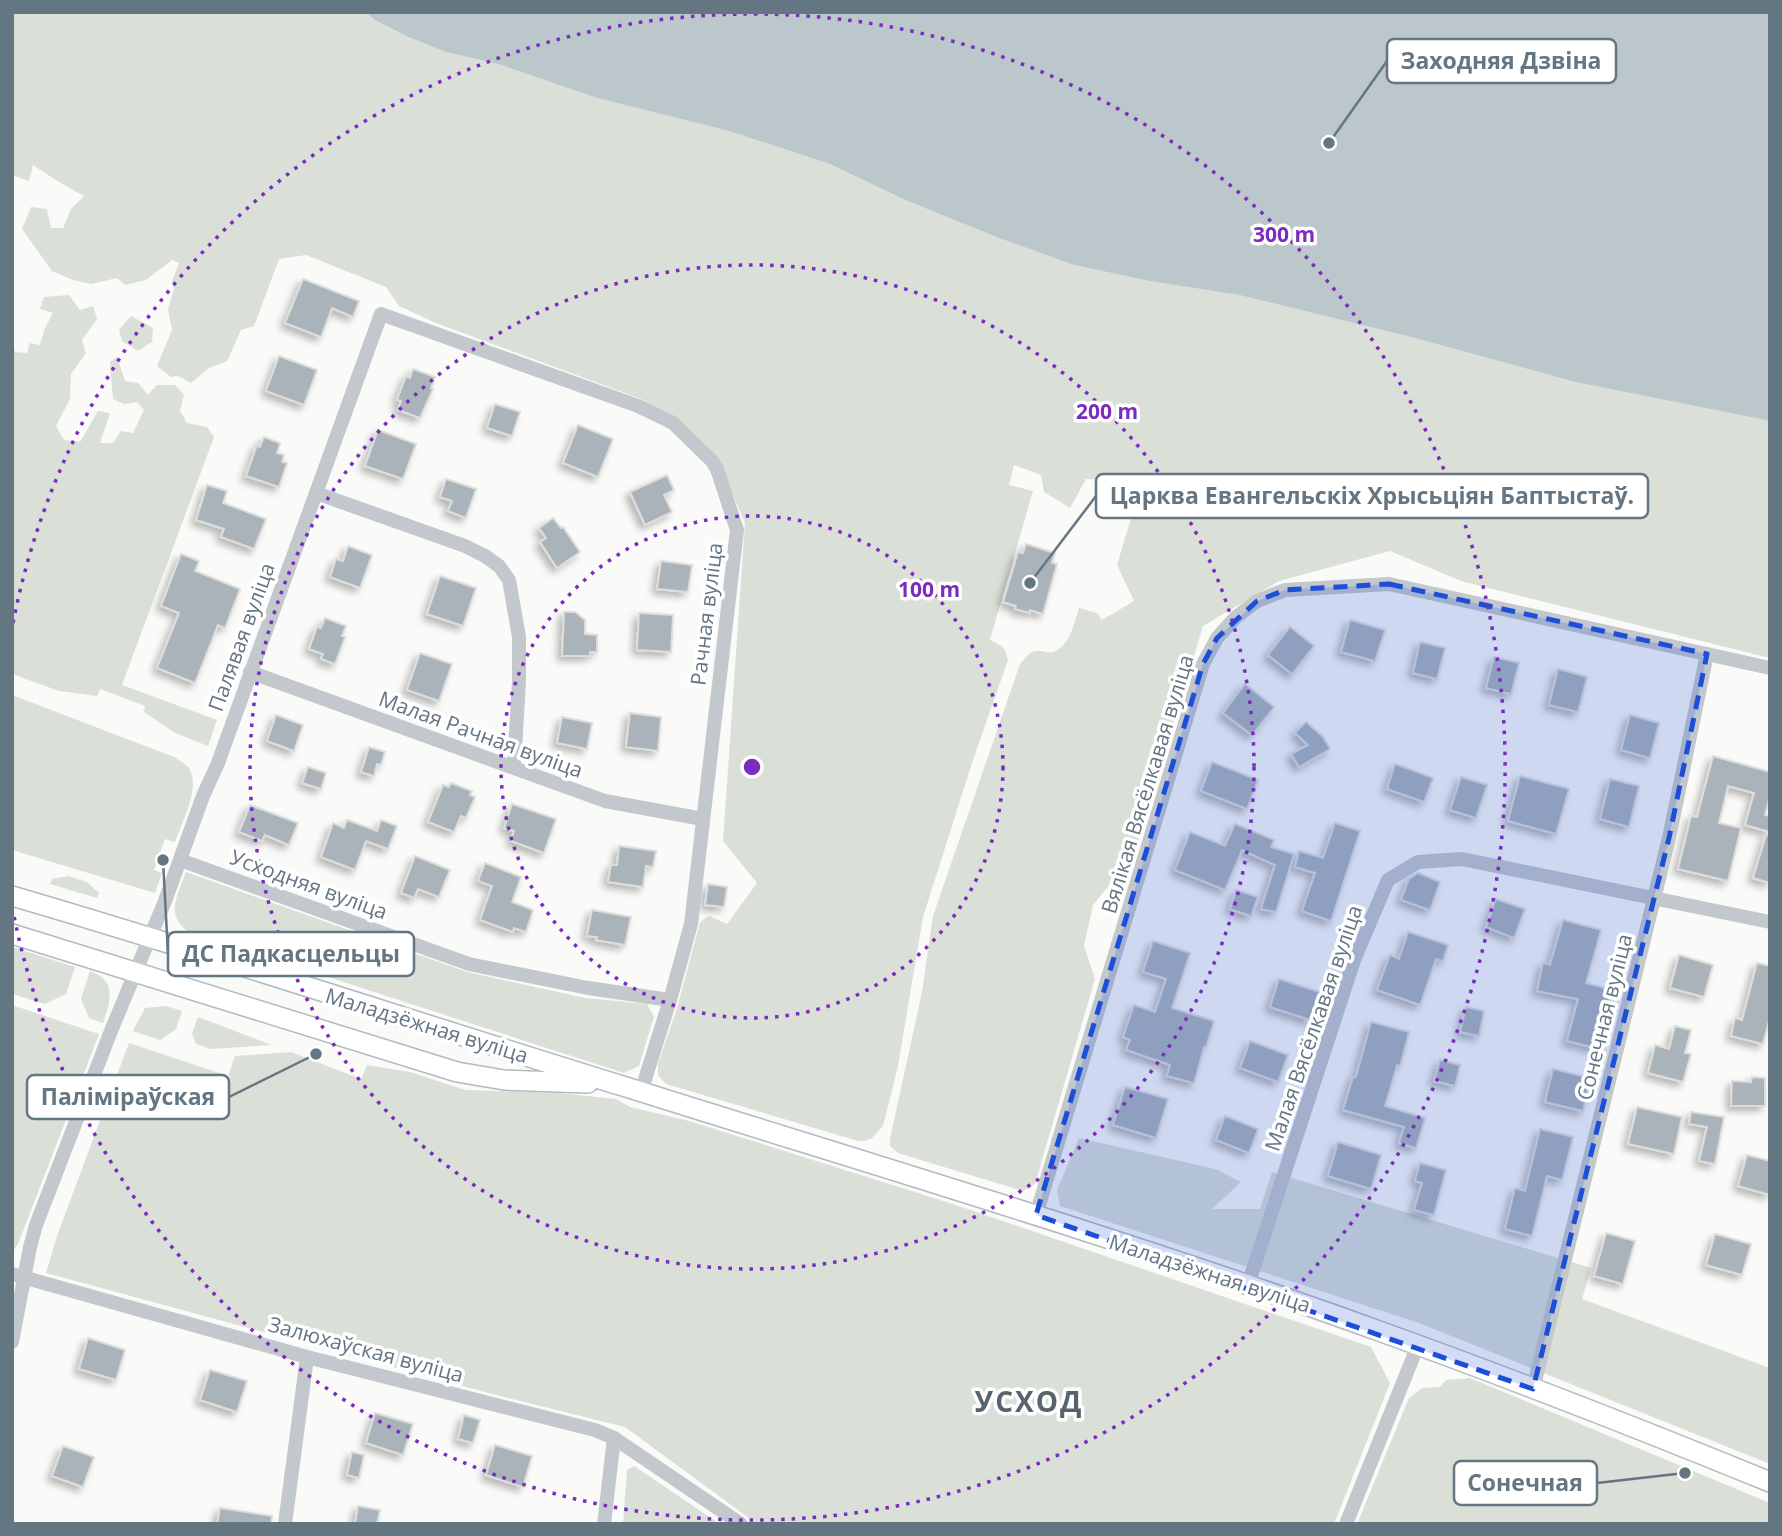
<svg xmlns="http://www.w3.org/2000/svg" width="1782" height="1536" viewBox="0 0 1782 1536" font-family="'Open Sans',sans-serif">
<style>
.green{fill:#dadfd7}
.water{fill:#bbc7cb}
.building{fill:#aab3b9;stroke:#dcdcda;stroke-width:2;filter:url(#shadow)}
.lines{fill:none;stroke-linecap:round;stroke-linejoin:round}
.secondary-casing{stroke:#b3babf;stroke-width:22}
.street{stroke:#c3c8cc;stroke-width:14}
.secondary{stroke:#fff;stroke-width:19}
.marked{fill:#1d4ed8;fill-opacity:0.2;stroke:#1d4ed8;stroke-width:5;stroke-dasharray:14 9;stroke-linejoin:round}
.ring{fill:none;stroke:#7b2cbf;stroke-width:3.5;stroke-dasharray:3.5 7}
.labels{text-anchor:middle;dominant-baseline:central;stroke-width:7;stroke-linejoin:round;paint-order:stroke}
.street-label{font-size:21px;fill:#657683;stroke:#fff}
.district-label{font-size:28px;font-weight:bold;letter-spacing:2px;fill:#57646e;stroke:#fff}
.centre{fill:#7b2cbf;stroke:#fff;stroke-width:3.5}
.ring-label{font-size:21px;text-anchor:middle;font-weight:bold;fill:#7b2cbf;stroke:#fff;stroke-width:7;stroke-linejoin:round;paint-order:stroke}
.leader{fill:none;stroke:#657683;stroke-width:2.5}
.callout-dot{fill:#657683;stroke:#fff;stroke-width:2.5}
.callout{fill:#fff;stroke:#657683;stroke-width:2.5}
.callout-label{font-size:23px;text-anchor:middle;font-weight:bold;fill:#657683}
</style>
<defs>
<filter id="shadow"><feDropShadow dx="-4.5" dy="4.5" stdDeviation="3.5" flood-color="#0004"/></filter>
</defs>
<rect width="100%" height="100%" fill="#fafaf8"/>
<!-- green -->
<g class="green">
<path d="M12,12h353l10,8 33,17 38,15 52,12 99,34 132,33 101,33 75,36 94,38 75,27 75,16 90,14 168,41 168,46 195,39v237l-309,-77 -71,-30 -111,30 -76,45 -69,229 -41,50 -9,41 11,33 -60,205 -12,7 -125,-38 -8,-7v-7l32,-147 11,-76 87,-252c19,-26 23,-4 39,-15 12,-9 16,-28 20,-41l18,5 5,7 32,-19 -17,-36 17,-57 -3,-26 -45,-3 -16,29 -26,-16 -3,-17 -27,-10 -5,20 24,6 -43,149c12,6 15,6 18,20l-35,100 -50,157 -25,149 -15,60 -11,12 -7,3h-7l-192,-57 -8,-9v-11l20,-59 22,-83 9,-6 18,8 30,-41 -34,-42 22,-318 -27,-63 -42,-41 -35,-20 -205,-76 -37,-17 -13,-19 -80,-32 -27,4 -25,67 -13,4 -14,31 -18,7 -18,15 -13,-7 -7,1 -14,-11 15,-36 -4,-21 6,-20 -2,-8 7,-18 -7,-3 -26,20 -21,5 -8,-7 -26,6 -18,-4 -21,-9 -30,-42 9,-22 16,2 4,19h12l8,-19 13,-13 -25,-14 -26,-17 -4,16 -17,-6z"/>
<path d="M69,295l11,15 13,-4 4,13 -15,21 4,13 -15,21 -1,25 -14,27 8,14 16,2 18,-31 12,2 -10,30h13l8,-12 12,2 11,-23 -7,-8 -13,2 -11,-5 -3,-37 7,-5 8,24 13,2 10,12 9,-10h18l9,10 -4,16 7,12 20,4 7,10 -92,248 95,35 -9,26 -33,-13 -31,-21 1,-6 -45,-17 -3,7 -38,-5 -44,-16 -3,-4v-331l3,12 12,1 3,-10 10,2 5,-17 8,-15 -13,-4 4,-12z"/>
<path d="M131,316l22,12 -1,14 -14,9 -16,-10 -3,-11z"/>
<path d="M12,695l162,62c4,3 11,6 14,10 14,18 -6,55 -13,75l-10,-3 -11,31 8,3 -7,20 -143,-43z"/>
<path d="M186,872l281,100 118,26 62,6 7,13 -15,49 -15,7 -435,-141c-25,-17 -11,-37 -3,-60z"/>
<path d="M68,876l19,6 12,11 -2,5 -47,-14 2,-5z"/>
<path d="M12,947l63,20 -9,27 -21,10 -33,-10z"/>
<path d="M90,971c28,10 20,31 13,52l-14,-5 -8,-19z"/>
<path d="M12,1005l87,29 -81,210 -6,9z"/>
<path d="M166,1006l16,5 -6,18 -16,11 -27,-9 12,-23z"/>
<path d="M198,1017l74,28 -61,4 -15,-5 -4,-10z"/>
<path d="M129,1043l99,33 7,-20 56,-4 70,27 6,-14 43,7 55,18 94,3 57,6 14,8 59,14 264,83 418,143 19,36 -56,141h-577l-132,-97 -129,-32 -450,-122 12,-40z"/>
<path d="M1079,1138l136,31 26,13 -29,27h48l12,-37 319,96 -9,31 188,69v96l-351,-141 -359,-117 -3,-16z"/>
<path d="M1470,1378l300,125v21h-413l52,-126 13,-10 18,-1 6,-7z"/>
<path d="M634,1466l86,58h1h-98l4,-54z"/>
</g>
<!-- water -->
<path class="water" d="M365,12h1380l25,2v407l-195,-39 -168,-46 -168,-41 -90,-14 -75,-16 -75,-27 -94,-38 -75,-36 -101,-33 -132,-33 -99,-34 -52,-12 -38,-15 -33,-17z"/>
<!-- building -->
<g class="building">
<path d="M303,279l56,22 -6,16 -21,-9 -11,29 -36,-14z"/>
<path d="M279,356l38,14 -13,35 -38,-14z"/>
<path d="M413,369l22,8 -4,11 2,1 -13,29 -22,-8 3,-9 -4,-1 9,-24 4,2z"/>
<path d="M495,404l25,8 -8,24 -25,-8z"/>
<path d="M578,425l35,14 -15,38 -35,-14z"/>
<path d="M378,430l38,14 -13,35 -38,-13z"/>
<path d="M264,437l16,6 -3,10 7,2 -2,7 5,1 -8,24 -33,-11 11,-31 3,2z"/>
<path d="M667,475l7,15 -10,5 8,17 -27,13 -15,-33z"/>
<path d="M446,479l30,10 -10,29 -18,-7 4,-10 -12,-4z"/>
<path d="M207,485l20,6 -4,12 43,16 -12,30 -33,-12 3,-8 -28,-9z"/>
<path d="M553,518l8,10 2,-1 17,25 -23,16 -17,-26 6,-4 -7,-10z"/>
<path d="M1026,544l29,9 -3,10 5,1 -14,50 -13,-4v3l-15,-4 1,-3 -13,-4 15,-50 5,1z"/>
<path d="M348,546l24,9 -12,33 -30,-11 6,-18 7,2z"/>
<path d="M181,554l18,7 -4,10 45,18 -15,39 -7,-3 -23,58 -38,-15 22,-55 -18,-7z"/>
<path d="M661,561l31,4 -4,27 -31,-3z"/>
<path d="M440,576l36,12 -13,38 -36,-12z"/>
<path d="M564,612h11l10,8v14l12,1v17h-7v4h-28z"/>
<path d="M639,613l34,2 -2,37 -34,-2z"/>
<path d="M325,618l21,8 -4,10 3,1 -10,27 -14,-5 2,-5 -14,-5 8,-22 4,1z"/>
<path d="M1350,620l35,10 -10,31 -34,-9z"/>
<path d="M1290,627l24,19 -22,28 -24,-19z"/>
<path d="M1420,642l25,6 -8,31 -24,-6z"/>
<path d="M420,653l32,11 -13,37 -32,-11z"/>
<path d="M1494,657l25,6 -8,31 -25,-6z"/>
<path d="M1558,669l29,8 -9,35 -29,-7z"/>
<path d="M1245,684l29,23 -22,28 -29,-22z"/>
<path d="M630,713l31,4 -3,34 -32,-4z"/>
<path d="M276,715l27,10 -9,26 -27,-10z"/>
<path d="M1630,715l29,8 -9,35 -29,-8z"/>
<path d="M562,717l30,6 -5,26 -30,-6z"/>
<path d="M1306,722l17,15 7,12 -31,18 -8,-13 17,-9 -13,-12z"/>
<path d="M369,747l16,5 -4,13 -4,-1 -3,12 -13,-4z"/>
<path d="M1713,756l57,16v24l-5,19 5,1v16l-25,-7 9,-32 -26,-7 -9,37 22,5 -13,53 -50,-12 13,-53 6,1z"/>
<path d="M1212,762l46,18 -11,29 -46,-18z"/>
<path d="M1395,764l38,14 -9,24 -37,-13z"/>
<path d="M308,767l18,6 -5,16 -19,-6z"/>
<path d="M1520,776l49,13 -13,45 -48,-13z"/>
<path d="M1461,777l26,8 -11,33 -26,-8z"/>
<path d="M1610,779l29,7 -10,41 -29,-8z"/>
<path d="M451,783l21,8 -2,4 5,2 -9,21 -5,-2 -7,16 -26,-10 15,-37 6,2z"/>
<path d="M512,804l44,15 -12,34 -33,-12 3,-10 -10,-3z"/>
<path d="M250,805l48,18 -9,22 -24,-10 -3,6 -23,-9z"/>
<path d="M347,820l30,11 4,-11 16,6 -9,23 -22,-8 -11,29 -34,-13 12,-34 11,5z"/>
<path d="M1335,823l25,8 -29,90 -29,-10 13,-38 -20,-6 4,-16 24,7z"/>
<path d="M1235,824l39,16 -3,7 23,7 -18,58 -15,-3 14,-44 -33,-15 -17,40 -50,-20 15,-38 35,14z"/>
<path d="M1766,835h4v48l-17,-5z"/>
<path d="M619,846l37,5 -3,16 -7,-1 -3,21 -35,-5 3,-17h6z"/>
<path d="M415,856l35,14 -11,27 -21,-8 -4,9 -13,-5z"/>
<path d="M485,863l36,14 -9,25 21,8 -7,22 -12,-4 -1,4 -33,-12 12,-34 -14,-5z"/>
<path d="M1418,873l22,9 -10,28 -29,-10 8,-21z"/>
<path d="M708,884l19,3 -3,20 -19,-2z"/>
<path d="M1236,890l22,7 -7,19 -21,-7z"/>
<path d="M1496,899l29,10 -11,29 -28,-11z"/>
<path d="M592,910l39,7 -6,28 -29,-5 1,-3 -10,-1z"/>
<path d="M1563,920l38,10 -15,53 26,7 -6,18 4,1 -10,40 -33,-8 11,-42 -41,-8 6,-28 7,2z"/>
<path d="M1408,932l40,13 -5,16 -7,-2 -16,46 -43,-15 13,-35 9,4z"/>
<path d="M1153,941l37,12 -18,55 42,13 -8,26h-2l-10,36 -27,-7 3,-11 -44,-15 4,-10 -7,-3 11,-32 21,7 11,-33 -23,-7z"/>
<path d="M1679,955l34,10 -9,32 -34,-9z"/>
<path d="M1757,963l13,3v51l-7,27 -32,-8 4,-18 7,2z"/>
<path d="M1279,979l40,13 -9,28 -40,-13z"/>
<path d="M1466,1007l18,4 -5,25 -19,-4z"/>
<path d="M1371,1022l38,10 -9,34 -3,-1 -12,41 40,12 -9,30 -17,-5 5,-16 -61,-17 10,-33h3z"/>
<path d="M1675,1026l16,4 -6,23 6,1 -8,28 -35,-9 7,-28 14,4z"/>
<path d="M1250,1041l38,14 -10,27 -38,-14z"/>
<path d="M1440,1060l20,5 -5,21 -21,-5z"/>
<path d="M1553,1069l37,9 -7,33 -38,-9z"/>
<path d="M1752,1077l13,1v28h-34l1,-25 19,1z"/>
<path d="M1125,1087l43,12 -12,39 -43,-13z"/>
<path d="M1637,1107l45,10 -8,37 -46,-10z"/>
<path d="M1691,1112l33,5 -9,47 -16,-3 8,-34 -18,-3z"/>
<path d="M1225,1116l33,13 -9,24 -33,-13z"/>
<path d="M1540,1129l33,8 -11,43 -15,-4 -15,60 -27,-7 10,-41 10,3z"/>
<path d="M1338,1142l43,13 -10,34 -43,-13z"/>
<path d="M1747,1155l23,6v34l-32,-9z"/>
<path d="M1420,1163l26,7 -12,45 -20,-5 8,-27 -7,-2z"/>
<path d="M1606,1233l29,8 -12,43 -29,-8z"/>
<path d="M1715,1234l36,10 -9,31 -36,-10z"/>
<path d="M88,1338l37,12 -9,30 -37,-11z"/>
<path d="M210,1370l37,11 -10,31 -37,-12z"/>
<path d="M375,1413l38,11 -10,31 -37,-12z"/>
<path d="M464,1415l16,5 -7,23 -15,-4z"/>
<path d="M495,1445l37,11 -9,31 -37,-12z"/>
<path d="M63,1446l31,11 -11,30 -31,-11z"/>
<path d="M352,1452l12,3 -5,23 -12,-3z"/>
<path d="M358,1506l22,4 -3,14h-22z"/>
<path d="M220,1508l52,8 -1,8h-54z"/>
</g>
<g class="lines">
<defs>
<g id="secondary">
<path d="M12,896c206,60 409,128 614,191 251,79 505,154 753,244 131,47 261,98 391,151"/>
<path d="M12,934l445,138 47,8 84,3"/>
</g>
</defs>
<!-- secondary casing -->
<use href="#secondary" class="secondary-casing"/>
<!-- street -->
<g class="street">
<path d="M316,493l149,53 20,10 14,10 10,14 10,57v44l-5,86"/>
<path d="M250,672l355,129 98,18"/>
<path d="M180,860l289,104 119,24 82,12"/>
<path d="M1036,1215l167,-551 14,-26 18,-20 22,-17 28,-11 104,-6 381,84"/>
<path d="M12,1274l295,83 288,73 19,8 -10,86"/>
<path d="M1248,1285l106,-325 34,-80 30,-18 44,-3 308,63"/>
<path d="M12,1342l18,-95 6,-22 75,-194 54,-130 38,-105 15,-33 163,-449 257,92 35,17 39,38 5,8 20,61 -46,394 -21,76 -29,92"/>
<path d="M1533,1389l136,-551 38,-184"/>
<path d="M614,1438l127,86"/>
<path d="M285,1524l22,-167"/>
<path d="M1346,1524l72,-179"/>
</g>
<!-- secondary -->
<use href="#secondary" class="secondary"/>
</g>
<!-- marked area -->
<path class="marked" d="M1389,584l318,70 -38,184 -136,551 -497,-174 167,-551 14,-26 40,-37 28,-11z"/>
<!-- distance rings -->
<g class="ring">
<circle cx="752" cy="767" r="251"/>
<circle cx="752" cy="767" r="502"/>
<path d="M13 623A753 753 0 1 1 13 911"/>
</g>
<g class="labels">
<!-- street labels -->
<g class="street-label">
<text transform="translate(706 614) rotate(-83)">Рачная вуліца</text>
<text transform="translate(241 637) rotate(-70)">Палявая вуліца</text>
<text transform="translate(481 734) rotate(20)">Малая Рачная вуліца</text>
<text transform="translate(1147 784) rotate(-73)">Вялікая Вясёлкавая вуліца</text>
<text transform="translate(309 884) rotate(20)">Усходняя вуліца</text>
<text transform="translate(1604 1017) rotate(-76)">Сонечная вуліца</text>
<text transform="translate(427 1025) rotate(17)">Маладзёжная вуліца</text>
<text transform="translate(1313 1028) rotate(-71)">Малая Вясёлкавая вуліца</text>
<text transform="translate(1210 1273) rotate(18)">Маладзёжная вуліца</text>
<text transform="translate(366 1349) rotate(15)">Залюхаўская вуліца</text>
</g>
<!-- district labels -->
<g class="district-label">
<text x="1029" y="1401">УСХОД</text>
</g>
</g>
<circle cx="752" cy="767" r="10" class="centre"/>
<g class="ring-label">
<text x="1284" y="242">300 m</text>
<text x="1107" y="419">200 m</text>
<text x="929" y="597">100 m</text>
</g>
<!-- callouts -->
<path class="leader" d="M1329 143L1387 61M1030 583L1096 496M163 860L168 954M316 1054L229 1097M1685 1473L1597 1483"/>
<g class="callout-dot">
<circle cx="1329" cy="143" r="7"/>
<circle cx="1030" cy="583" r="7"/>
<circle cx="163" cy="860" r="7"/>
<circle cx="316" cy="1054" r="7"/>
<circle cx="1685" cy="1473" r="7"/>
</g>
<g class="callout">
<rect x="1387" y="39" width="229" height="44" rx="7"/>
<rect x="1096" y="474" width="552" height="44" rx="7"/>
<rect x="168" y="932" width="246" height="44" rx="7"/>
<rect x="27" y="1075" width="202" height="44" rx="7"/>
<rect x="1454" y="1461" width="143" height="44" rx="7"/>
</g>
<g class="callout-label">
<text x="1501" y="69">Заходняя Дзвіна</text>
<text x="1372" y="504">Царква Евангельскіх Хрысьціян Баптыстаў.</text>
<text x="291" y="962">ДС Падкасцельцы</text>
<text x="128" y="1105">Паліміраўская</text>
<text x="1525" y="1491">Сонечная</text>
</g>
<!-- border -->
<rect width="1782" height="1536" fill="none" stroke="#657683" stroke-width="28"/>
</svg>
